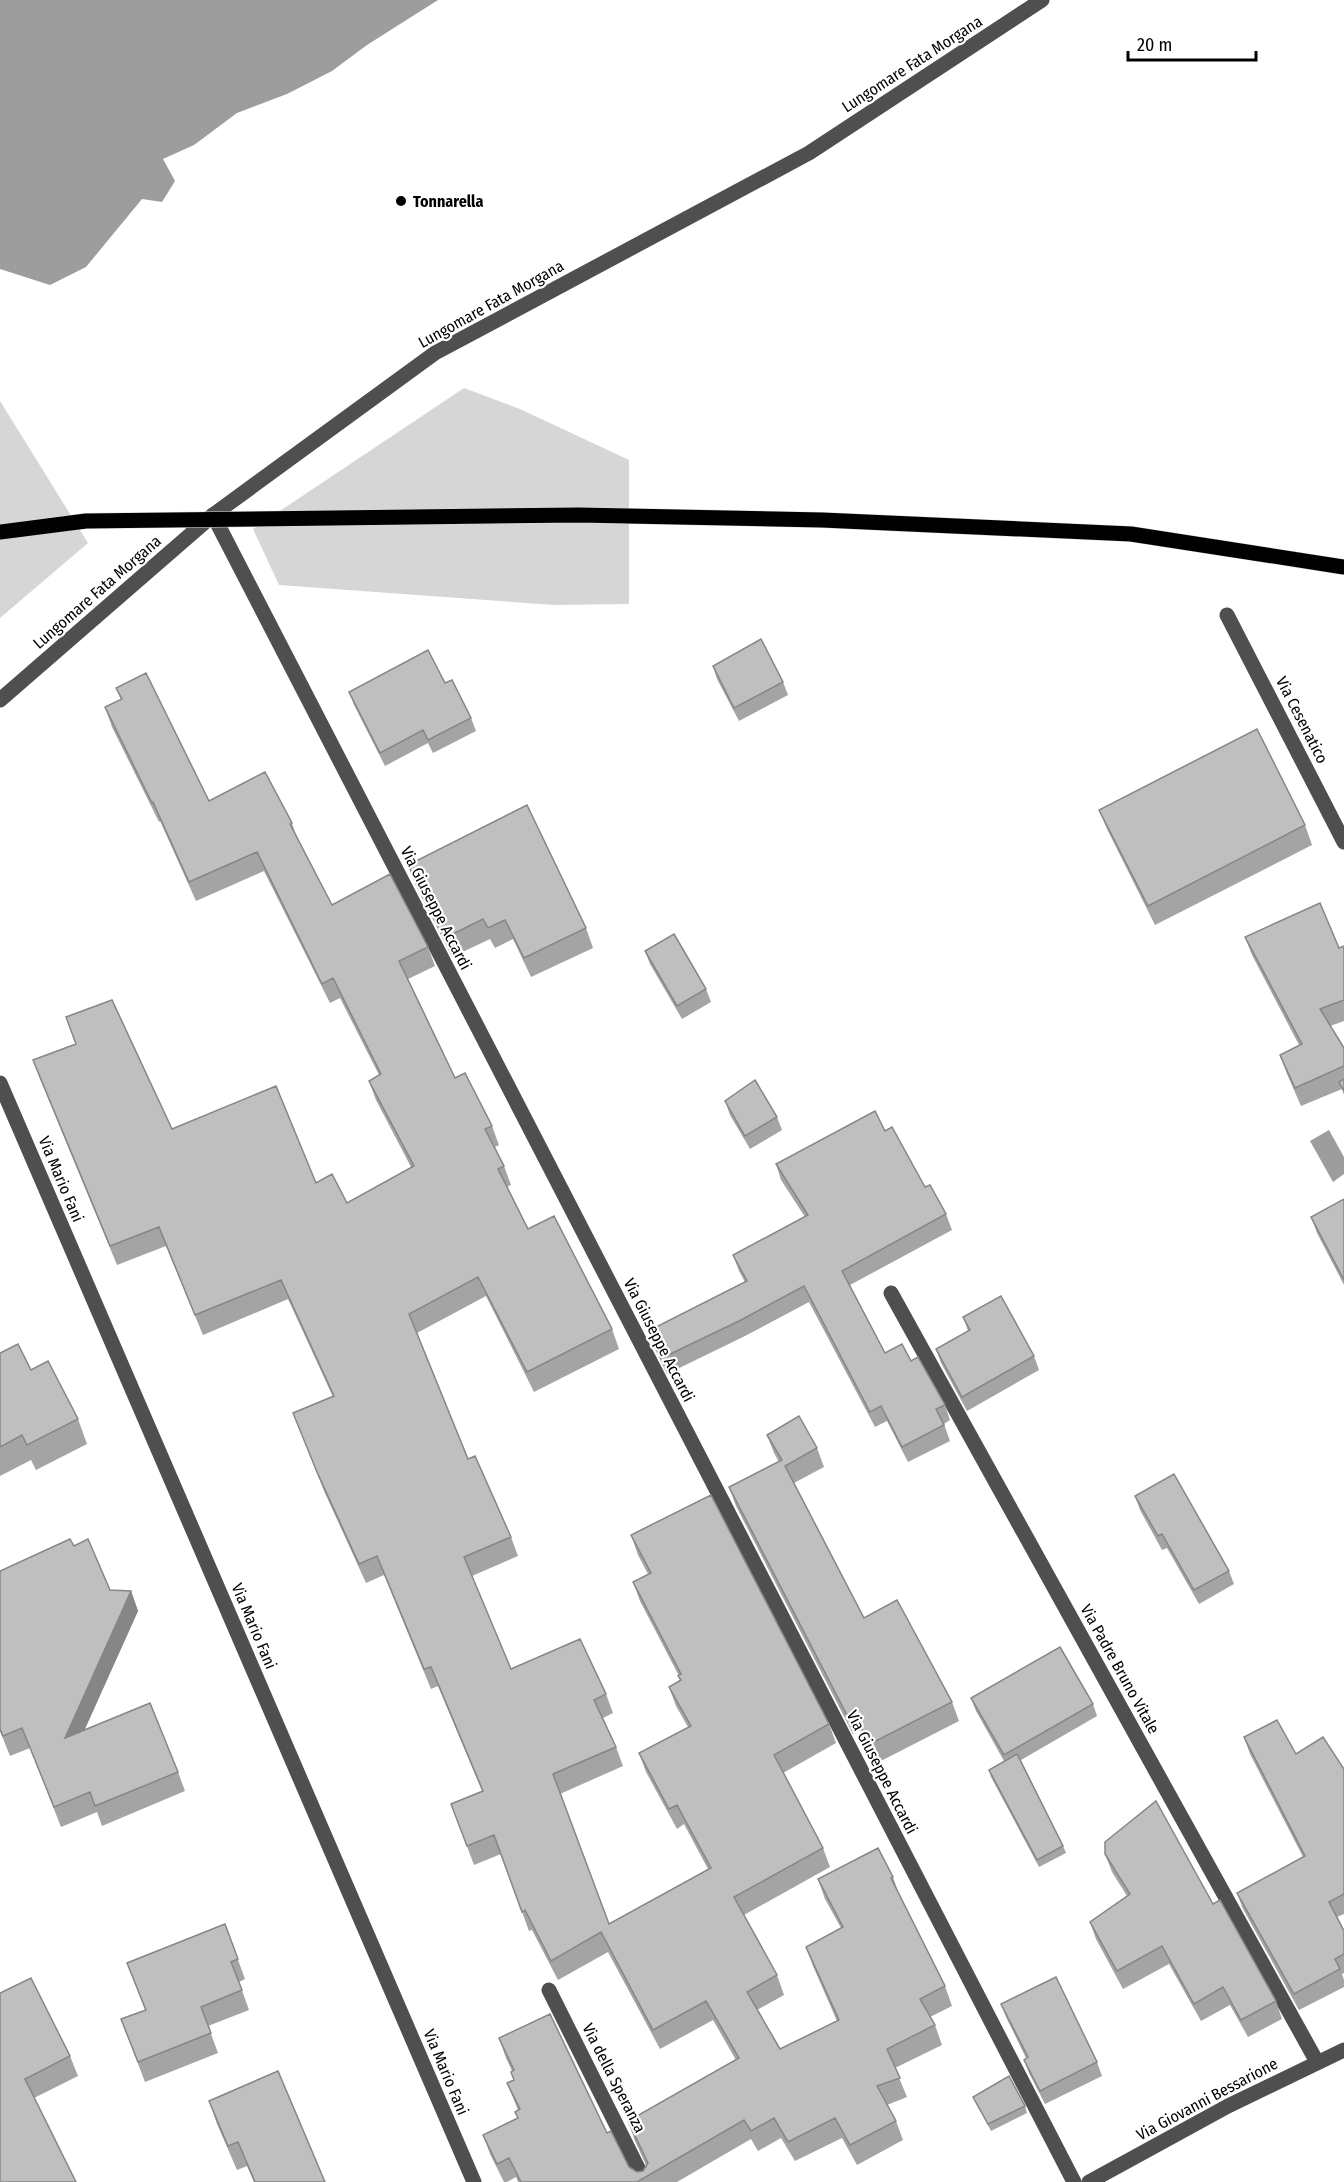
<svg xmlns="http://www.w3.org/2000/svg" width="1344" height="2182" viewBox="0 0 1344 2182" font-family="'Fira Sans Condensed',sans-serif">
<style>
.green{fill:#d6d6d6}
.water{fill:#9d9d9d}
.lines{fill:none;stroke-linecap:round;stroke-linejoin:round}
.minor{stroke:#4f4f4f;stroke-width:15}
.major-bridge-casing{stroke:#dbdbdb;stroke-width:16;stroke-linecap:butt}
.major-bridge{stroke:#000;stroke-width:15}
.wall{fill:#a4a4a4}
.shaded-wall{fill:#868686}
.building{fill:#bfbfbf;stroke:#868686;stroke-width:1.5}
.poi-dot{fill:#000;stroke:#fff;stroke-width:2}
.labels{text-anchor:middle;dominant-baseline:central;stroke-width:4.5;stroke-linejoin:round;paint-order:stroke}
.street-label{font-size:16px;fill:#000;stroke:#fff}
.poi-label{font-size:16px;font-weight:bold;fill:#000;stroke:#fff;text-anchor:start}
</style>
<rect width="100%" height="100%" fill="#fff"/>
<!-- green -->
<g class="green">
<path d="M464,388l56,21 109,51v144l-75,1 -275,-20 -26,-56z"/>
<path d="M0,401l88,142 -88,75z"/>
</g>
<!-- water -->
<g class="water">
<path d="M0,0h438l-71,45 -35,26 -45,23 -50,19 -43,32 -31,14 12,22 -13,21 -20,-3 -56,68 -36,18 -50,-16z"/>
<path d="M1329,1130l15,27v17l-11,8 -23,-41z"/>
</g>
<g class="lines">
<!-- minor -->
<g class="minor">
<path d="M213,515l861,1667"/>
<path d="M1227,615l117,227"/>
<path d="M0,700l213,-185 222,-162 374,-200 233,-153"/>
<path d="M0,1083l474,1099"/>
<path d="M891,1293l426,769"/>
<path d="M549,1990l96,192"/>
<path d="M1089,2182l139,-76 116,-56"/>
</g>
<defs>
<path id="major-bridge" d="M0,532l86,-11 493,-6 243,5 309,14 213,33"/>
</defs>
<!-- major-bridge casing -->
<use href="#major-bridge" class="major-bridge-casing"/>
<!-- major-bridge -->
<use href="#major-bridge" class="major-bridge"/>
</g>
<!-- wall -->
<g class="wall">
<path d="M713,666l70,16 5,13 -49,26 -22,-42z"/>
<path d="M445,683l26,35 5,13 -43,22 -5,-10 -43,23 -31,-61 -5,-13z"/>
<path d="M116,688l93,113 83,22 6,18 34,64 96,42 7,19 -27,13 47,99 37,48 7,19 -4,2 9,19 7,19 -4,2 21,42 84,100 7,20 -85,43 -48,-96 -69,37 51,126 43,78 7,19 -46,20 39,93 95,25 7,19 -10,5 13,29 7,19 -63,28 49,130 99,-55 -24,-45 -7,5 -31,-57 -7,-19 49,-26 -12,-21 -7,-19 11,-6 -1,-5 -39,-75 -7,-19 15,-8 -10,-19 -7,-20 198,189 7,19 -53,30 40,75 7,19 -86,48 33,60 7,20 -27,15 23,39 57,-28 -24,-55 -7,-19 35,-19 -16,-29 -7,-20 75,-2 7,20 45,89 7,20 -22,11 5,8 7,20 -47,23 12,29 -20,8 9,16 7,19 -46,25 -15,-27 -47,23 -14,-23 -23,13 -7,-12 -74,43h-159l-2,-5 -9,5h-3l-14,-28 -7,-19 34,-17 1,-8 -11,-27 7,-3 -3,-8 1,-1 -6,-13 -7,-20 108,95 22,34 8,5 6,-1 3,-6 -11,-24 -7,-20 108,-61 -23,-40 -53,29 -52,-97 -50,28 -26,-50 -3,1 -28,-77 -27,11 -23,-61 31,-13 -44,-105 -7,3 -47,-114 -18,8 -42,-92 -31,-78 40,-16 -45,-98 -85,36 -37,-89 -49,19 -77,-186 -7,-19 139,69 144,54 31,20 64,-36 -35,-67 -7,-19 10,-6 -39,-77 -10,5 -66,-132 -68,30 -36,-80 -1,1 -47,-95 -7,-20 16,-7z"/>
<path d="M1099,810l206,15 7,20 -157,80 -48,-96z"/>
<path d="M408,865l178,63 7,20 -62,29 -18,-38 -18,9 -5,-9 -38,18 -37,-73z"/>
<path d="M1245,937l94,11 5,-2v75l-14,5 14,22v47l-2,-6 -41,17 -14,-32 -7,-19 19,-10 -47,-90z"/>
<path d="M645,951l61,38 5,13 -29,17 -32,-55z"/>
<path d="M725,1101l52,16 5,13 -32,19 -20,-34z"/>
<path d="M885,1131l40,56 21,27 6,16 -102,55 35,68 26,8 34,44 5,15 -6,4 6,17 -42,21 -21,-41 -12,6 -66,-125 -64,34 -78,38 -13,-27 -6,-16 97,-49 -6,-11 -6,-16 72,-38 -24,-37 -5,-16z"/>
<path d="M1344,1199v86l-27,-52 -6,-16z"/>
<path d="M963,1317l71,39 5,14 -72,41 -26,-48 -5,-14 32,-18z"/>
<path d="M0,1353l31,17 47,49 9,25 -51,26 -5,-10 -31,16z"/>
<path d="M767,1435l50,13 7,19 -30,16 70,135 88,84 7,19 -82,42 -17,-33 -7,4 -117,-228 -7,-19 50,-25 -5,-9z"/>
<path d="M1135,1496l94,75 5,13 -35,20 -32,-56 -5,2 -22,-40z"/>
<path d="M74,1546l36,44 21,1 7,20 -54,119 94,42 7,19 -83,35 -5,-14 -36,15 -31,-79 -20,8 -10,-25v-160z"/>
<path d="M971,1698l122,6 4,12 -76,44 42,86 3,7 -27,14 -48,-90 -2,-7 15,-9 -28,-50z"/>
<path d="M1244,1737l100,32v145l-7,3 7,14v42l-2,1 2,6v7l-45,23 -56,-101 -6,-16 66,-36 -53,-103z"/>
<path d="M1105,1854l108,50 63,97 6,18 -34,18 -18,-32 -29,16 -32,-57 -46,25 -27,-50 -6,-17 37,-26 -15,-24z"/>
<path d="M225,1924l20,55 -6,3 10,28 -41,16 10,27 -73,29 -24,-63 24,-9 -18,-47z"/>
<path d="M0,1993l70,63 8,20 -44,22 -34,84z"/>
<path d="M1001,2004l96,58 5,14 -57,28 -16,-31 -5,-13 2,-2 -20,-41z"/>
<path d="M973,2097l52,9 2,7 -36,18 -15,-28z"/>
<path d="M209,2101l116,81h-71l-7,-16 -10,4 -20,-46z"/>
</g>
<!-- shaded-wall -->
<path class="shaded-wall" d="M131,1591l7,20 -66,147 -7,-20z"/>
<!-- building -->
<g class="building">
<path d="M761,639l22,43 -49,26 -21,-42z"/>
<path d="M428,650l17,33 7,-3 19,38 -43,22 -5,-10 -43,23 -31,-61z"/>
<path d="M146,673l63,128 56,-29 27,51 -2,1 42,81 58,-31 38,73 -29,14 56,117 10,-5 27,53 -7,3 19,37 -6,3 30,60 26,-13 58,113 -85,43 -49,-95 -69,37 59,145 7,-3 36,81 -47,20 47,112 69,-30 26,55 -12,6 22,47 -63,27 56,150 102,-56 -34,-63 -8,4 -30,-56 52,-27 -22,-39 12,-7 -3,-4 3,-2 -48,-92 18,-9 -20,-38 80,-40 118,229 -55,31 49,93 -89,49 43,78 -30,17 33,57 59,-29 -33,-73 37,-20 -25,-48 60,-31 15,29 -2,1 54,108 -25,13 15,26 -48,24 13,29 -23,8 19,35 -46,24 -15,-27 -47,24 -14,-24 -23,13 -7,-11 -107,62h-116l-12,-24 -12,6 -14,-29 35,-17 -3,-6 5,-3 -13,-26 7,-3 -3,-8 3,-2 -15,-32 51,-24 57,119 4,-2 18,36 8,5 6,-1 5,-8 -20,-42 111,-63 -33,-57 -53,29 -52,-98 -50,29 -26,-51 -3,2 -28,-77 -27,11 -16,-42 32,-13 -52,-124 -7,2 -47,-113 -18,8 -42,-92 -24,-59 41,-17 -53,-116 -86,35 -36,-88 -49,19 -77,-186 43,-16 -10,-27 46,-17 60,129 104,-43 40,97 16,-9 15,29 67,-37 -45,-85 12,-7 -48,-96 -11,6 -65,-132 -68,30 -36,-80 -1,1 -47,-96 17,-8 -6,-11z"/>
<path d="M1257,729l48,96 -157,81 -49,-96z"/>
<path d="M527,805l59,123 -62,30 -19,-38 -17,8 -5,-9 -38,19 -37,-73z"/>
<path d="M1320,903l19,45 5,-2v54l-24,9 24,39v18l-49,22 -15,-33 22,-11 -57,-107z"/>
<path d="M674,934l32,55 -29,17 -32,-55z"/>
<path d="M1344,1079v12l-5,-9z"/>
<path d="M755,1080l22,37 -32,19 -20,-35z"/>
<path d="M875,1111l10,20 7,-4 33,60 5,-2 16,29 -104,57 43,82 17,-9 9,17 7,-4 27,48 -9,4 8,16 -42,22 -21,-41 -11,6 -66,-126 -65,35 -77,37 -14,-27 99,-50 -14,-26 75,-40 -32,-51z"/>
<path d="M1344,1199v81l-33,-63z"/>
<path d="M1001,1296l33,60 -72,41 -26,-48 34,-19 -7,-13z"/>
<path d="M18,1344l13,26 17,-9 30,58 -51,26 -5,-10 -22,12v-94z"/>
<path d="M799,1416l18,32 -32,18 79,152 33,-18 55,102 -82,42 -17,-33 -6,4 -118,-228 53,-27 -15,-25z"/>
<path d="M1174,1474l55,97 -35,19 -32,-56 -4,2 -23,-40z"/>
<path d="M70,1539l4,7 14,-7 22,51 21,1 -66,147 85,-35 28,69 -83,34 -5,-14 -36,15 -32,-79 -19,8 -3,-7v-158z"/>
<path d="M1060,1647l33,57 -89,51 -33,-57z"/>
<path d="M1277,1720l19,34 27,-17 21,32v125l-15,8 15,29v23l-9,5 5,10 -46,25 -57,-101 68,-37 -61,-119z"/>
<path d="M1017,1754l46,92 -26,14 -48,-90z"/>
<path d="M1156,1801l57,103 7,-4 56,101 -35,19 -18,-33 -29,17 -32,-58 -45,25 -27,-49 40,-28 -25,-40v-12z"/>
<path d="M225,1924l13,35 -7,3 11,28 -41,17 10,26 -73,29 -17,-43 25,-9 -19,-47z"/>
<path d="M1056,1977l41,85 -57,29 -16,-31 4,-3 -27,-53z"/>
<path d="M31,1978l39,78 -45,23 51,103h-76v-189z"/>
<path d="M278,2071l47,111h-70l-17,-40 -10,4 -19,-45z"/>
<path d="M1009,2076l16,30 -37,18 -15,-27z"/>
</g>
<!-- markers -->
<circle class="poi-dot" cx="401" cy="201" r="6"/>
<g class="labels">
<!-- street labels -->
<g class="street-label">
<text transform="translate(912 64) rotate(-33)">Lungomare Fata Morgana</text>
<text transform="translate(491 304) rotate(-29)">Lungomare Fata Morgana</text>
<text transform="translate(97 592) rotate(-41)">Lungomare Fata Morgana</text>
<text transform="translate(1302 720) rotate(63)">Via Cesenatico</text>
<text transform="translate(436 908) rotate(63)">Via Giuseppe Accardi</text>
<text transform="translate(61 1179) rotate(67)">Via Mario Fani</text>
<text transform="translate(659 1340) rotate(63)">Via Giuseppe Accardi</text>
<text transform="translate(254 1626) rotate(67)">Via Mario Fani</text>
<text transform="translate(1120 1669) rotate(61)">Via Padre Bruno Vitale</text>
<text transform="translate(882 1772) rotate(63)">Via Giuseppe Accardi</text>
<text transform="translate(446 2072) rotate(67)">Via Mario Fani</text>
<text transform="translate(614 2078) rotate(63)">Via della Speranza</text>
<text transform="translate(1207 2099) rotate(-28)">Via Giovanni Bessarione</text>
</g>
<!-- poi labels -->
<g class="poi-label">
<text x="413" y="201">Tonnarella</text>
</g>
</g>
<!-- scale -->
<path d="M1128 51v9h128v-9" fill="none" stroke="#000000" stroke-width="3"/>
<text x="1137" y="51" font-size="18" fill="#000000" stroke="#ffffff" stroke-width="4.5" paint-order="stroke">20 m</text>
</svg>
